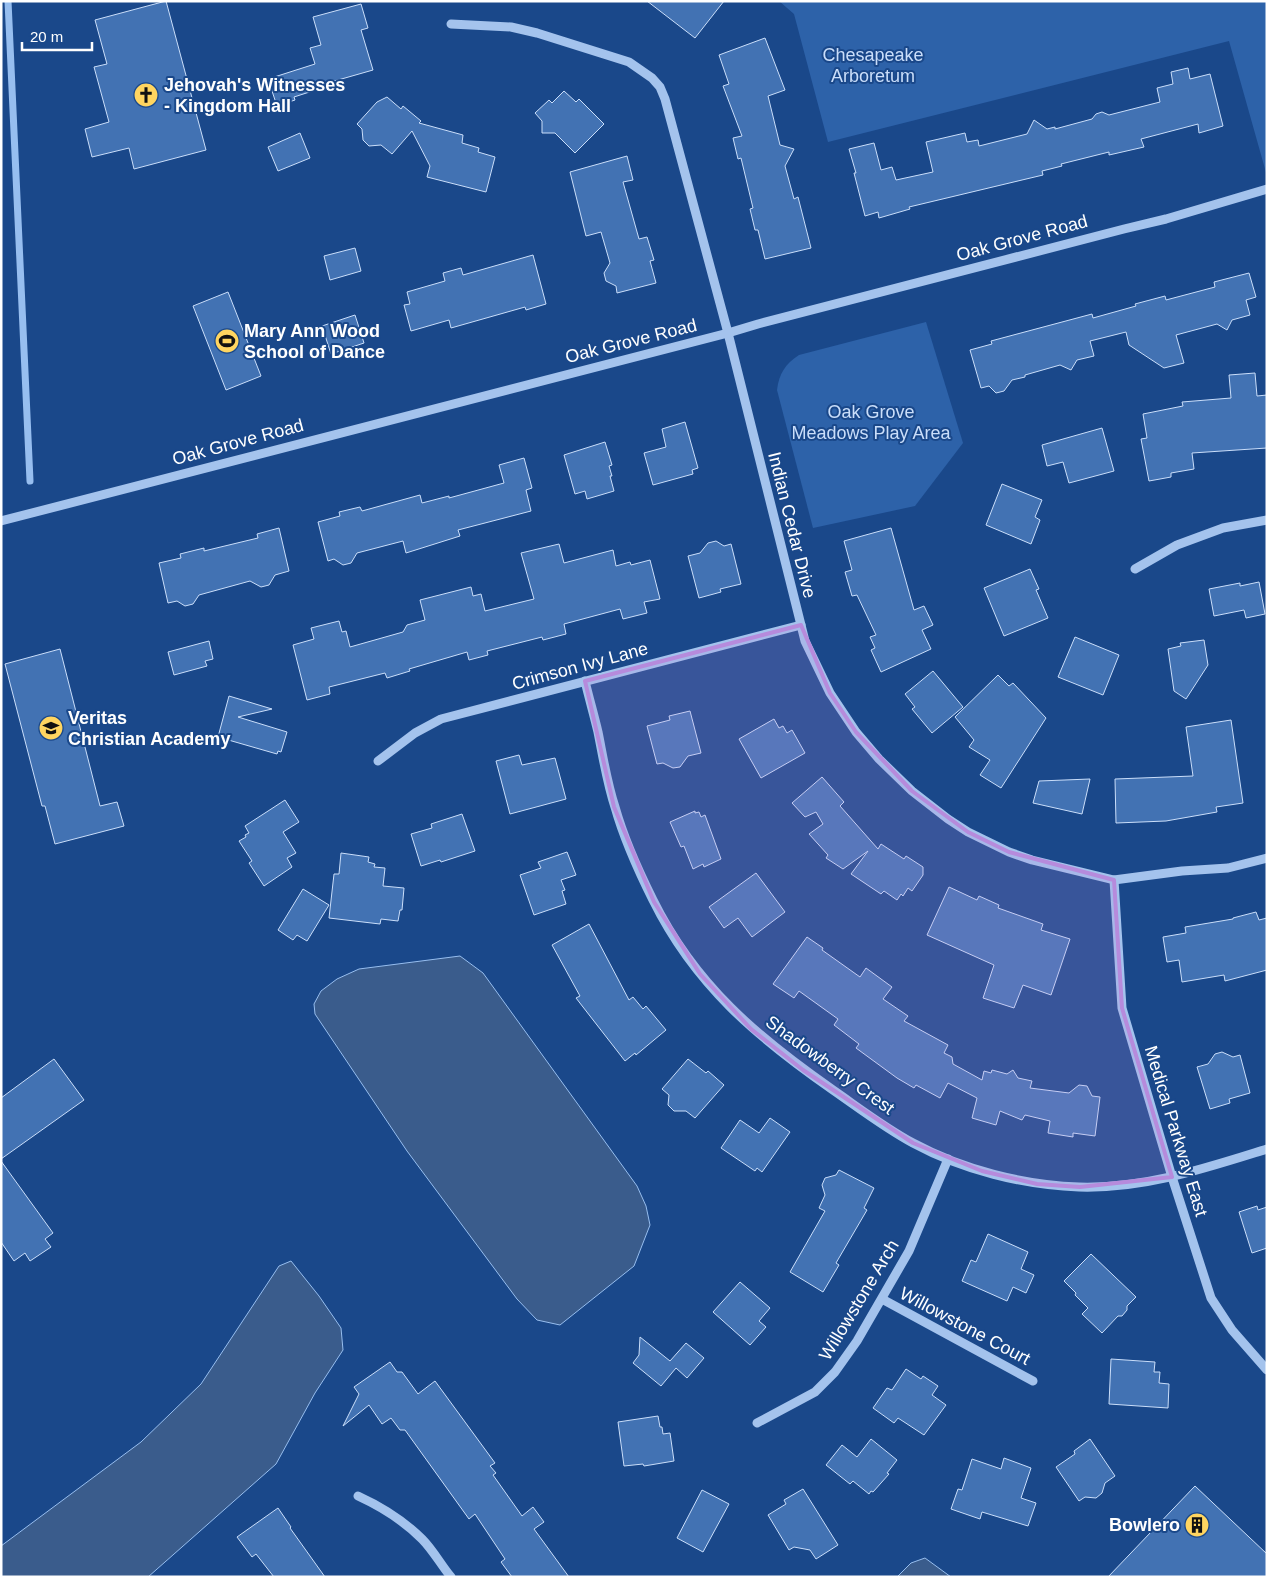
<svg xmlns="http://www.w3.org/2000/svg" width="1268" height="1578" viewBox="0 0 1268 1578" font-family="Arial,sans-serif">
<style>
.green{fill:#2d62a9}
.water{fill:#3a5c8c;stroke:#97beef}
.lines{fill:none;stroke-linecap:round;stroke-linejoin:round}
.stream{stroke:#97beef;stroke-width:7}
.building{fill:#4272b3;stroke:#cadefa}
.minor{stroke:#a4c3ed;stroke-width:9}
.marked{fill:#b68bdc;fill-opacity:0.2;stroke:#b68bdc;stroke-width:4;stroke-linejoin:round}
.labels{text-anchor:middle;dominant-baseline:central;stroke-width:4;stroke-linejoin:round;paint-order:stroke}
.park-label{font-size:18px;fill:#cadefa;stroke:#1a488a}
.poi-label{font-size:18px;font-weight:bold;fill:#fff;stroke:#1a488a;text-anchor:start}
.street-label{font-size:18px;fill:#fff;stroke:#1a488a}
</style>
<rect width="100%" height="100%" fill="#1a488a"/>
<!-- green -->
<g class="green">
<path d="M779,1h488v175l-38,-135 -401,101 -34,-128z"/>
<path d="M926,322l37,121 -48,63 -102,22 -36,-138c2,-16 8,-26 22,-35z"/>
</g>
<!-- water -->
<g class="water">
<path d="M460,956l23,17 154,213 9,20 4,19 -16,41 -74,59 -23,-5 -20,-21 -110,-148 -92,-137 -1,-10 7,-13 16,-12 22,-10z"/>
<path d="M291,1261l28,35 22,32 2,22 -28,43 -39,71 -128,113h-147v-31l140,-104 60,-58 78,-118z"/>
<path d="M925,1558l26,19h-54l14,-14z"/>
</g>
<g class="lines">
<!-- stream -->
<path class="stream" d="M8,1l22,480"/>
</g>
<!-- building -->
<g class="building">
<path d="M166,1l40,149 -72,19 -5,-21 -37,9 -7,-28 24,-7 -15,-55 13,-3 -12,-44z"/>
<path d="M647,1h77l-29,37z"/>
<path d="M361,4l7,24 -7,2 12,40 -49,14 1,3 -31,10 1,3 -18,6 -9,-27 47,-15 -5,-16 11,-3 -8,-28z"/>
<path d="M765,38l20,52 -17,6 12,49 14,4 -9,17 9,33 4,-2 13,51 -46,11 -7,-29h-3l-5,-21 3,-1 -12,-50 -3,1 -5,-21 9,-2 -19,-50 6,-2 -10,-29z"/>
<path d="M1188,68l2,11 20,-5 13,52 -24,7 -1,-9 -57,15 3,8 -35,8v-3l-48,12 1,2 -20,5 1,4 -134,32 1,2 -31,9 -1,-6 -13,4 -11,-43h2l-7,-24 25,-6 7,27 11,-3 4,13 37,-8 -7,-30 39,-9 2,9 11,-2 1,6 48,-12 7,-14 13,9 8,-2v2l37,-10 4,-5 6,-2 7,3 51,-13 -3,-14 16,-4 -2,-12z"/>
<path d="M564,91l12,11 3,-3 25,25 -29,29 -20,-20h-13v-12l-7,-8 14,-13 3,3z"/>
<path d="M387,97l14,12 2,-3 18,15 -2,2 44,12 -1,8 17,5 -1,4 17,5 -9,35 -59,-15 3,-11 -18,-35 -20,23 -11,-9 -12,1 -6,-6 -1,-11 -5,-5 20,-22z"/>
<path d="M300,133l10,25 -32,13 -10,-24z"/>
<path d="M627,156l6,24 -10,2 16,57 8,-2 7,23 -4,1 6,22 -39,10 -1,-7 -10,-5 -2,-8 6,-10 -9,-31 -15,4 -16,-64z"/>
<path d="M355,248l6,23 -31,9 -6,-24z"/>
<path d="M533,255l13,49 -20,6 -1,-3 -74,21 -2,-8 -38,11 -7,-26 6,-1 -3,-12 38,-11 -2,-8 18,-5 2,7z"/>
<path d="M1249,273l7,24 -10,3 4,15 -18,5 -5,10 -10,-6 -41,11 8,28 -20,5 -35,-23 -3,-13 -36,9 4,15 -17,4 -6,10 -11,-5 -35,10v2l-13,3 -8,11 -8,2 -7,-7 -8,2 -11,-38 22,-6 -1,-3 101,-27 1,4 43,-12 -1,-2 30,-8 1,4 49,-13 -1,-5z"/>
<path d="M228,292l33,84 -35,14 -33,-84z"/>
<path d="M355,315l9,28 -33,11 -9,-28z"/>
<path d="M1255,373l2,23 10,-1v53l-75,5 2,16 -23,4v4l-22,4 -8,-42 6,-1 -4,-24 40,-8 -1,-4 49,-4 -2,-23z"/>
<path d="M685,422l13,46 -6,2 1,4 -40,11 -9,-32 22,-6 -4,-18z"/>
<path d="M1102,428l12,43 -45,12 -6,-21 -16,4 -5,-21z"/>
<path d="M605,442l7,23 -3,1 3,10h-2l4,15 -27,8 -2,-8 -10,3 -11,-39z"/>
<path d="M524,458l8,30 -6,2 5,21 -73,19 2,6 -54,17 -3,-12 -46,12 -6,10 -8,2 -9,-6 -6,2 -10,-39 22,-6 -1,-4 21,-5 2,4 58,-16 2,8 27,-7v2l55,-15 -5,-18z"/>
<path d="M1002,484l40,16 -7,17 5,3 -9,24 -45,-19z"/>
<path d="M279,528l10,43 -14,4 -6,10 -8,2 -11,-6 -51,14 -6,9 -8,2 -8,-5 -9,2 -9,-40 22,-5 -1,-4 24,-6v3l54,-13 -1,-4z"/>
<path d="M891,528l23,82 10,-4 9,19 -11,5 9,19 -50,23 -10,-22 4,-2 -5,-11 6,-2 -19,-40 -5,1 -7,-24 7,-2 -8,-29z"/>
<path d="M716,541l8,5 7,-2 10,40 -21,5 1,3 -22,6 -11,-42 12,-3 8,-10z"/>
<path d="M559,544l5,19 49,-13 3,16 14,-4 1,3 19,-5 10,39 -16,3 3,11 -24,6 -3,-10 -56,15 2,10 -23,6 -1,-3 -55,14 1,4 -19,5 -2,-8 -58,17 1,2 -23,7 -2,-5 -56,14 1,7 -23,6 -14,-55 21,-6 -3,-11 28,-7 3,11 4,-1 4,16 53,-15 4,-7 18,-5 -5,-20 51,-13 2,9 8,-2 4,17 49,-12 -13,-46z"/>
<path d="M1030,569l9,20 -3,1 12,28 -44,18 -20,-48z"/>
<path d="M1259,582l6,32 -19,4 -2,-8 -30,6 -5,-27 31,-6v3z"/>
<path d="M1075,637l44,18 -16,40 -45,-18z"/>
<path d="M1204,640l4,25 -22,34 -12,-8 -6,-42 13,-3 -1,-3z"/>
<path d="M209,641l4,18 -8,2 2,5 -33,9 -6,-23z"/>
<path d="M60,649l40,157 17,-4 7,24 -69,18 -10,-38h-3l-37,-142z"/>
<path d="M933,671l30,36 -31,26 -20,-24 3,-2 -10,-13z"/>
<path d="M998,675l11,11 4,-3 33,35 -45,70 -21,-13 10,-15 -21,-13 5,-7 -19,-23z"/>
<path d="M229,696l43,13 -34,8 49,15 -6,20 -3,-1 -1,3 -59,-17z"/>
<path d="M690,711l11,42 -13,3 -8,11 -7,1 -10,-5 -6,1 -10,-38 23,-6 -1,-4z"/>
<path d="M774,719l5,9 4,-2 4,7 5,-3 13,23 -44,25 -22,-39z"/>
<path d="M1231,720l12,83 -27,4 1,5 -51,9 -50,2 -1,-44 78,-3 -7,-49z"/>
<path d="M519,755l3,10 33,-7 11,41 -56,15 -14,-53z"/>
<path d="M822,777l22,25 -4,4 38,43 3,-5 23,15 2,-3 17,11v8l-11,16 -4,-3 -5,8 -2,-2 -4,6 -13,-9 -3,3 -30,-20 17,-23 -25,18 -17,-11 2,-3 -19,-21 14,-10 -7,-12 -11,5 -13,-14z"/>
<path d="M1090,779l-8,35 -49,-11 6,-22z"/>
<path d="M285,800l14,22 -16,10 13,21 -9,5 5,9 -28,19 -15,-23 3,-2 -13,-20 7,-4 -1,-2 4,-2 -4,-7z"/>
<path d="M695,811v2l4,-1 2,5 4,-2 16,44 -17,8 -1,-3 -10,5 -9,-23 -3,1 -11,-25z"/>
<path d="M462,814l13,37 -34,11 -1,-2 -19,6 -10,-32 21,-6 -1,-4z"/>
<path d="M567,852l9,23 -15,5 4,10 -3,1 4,13 -32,11 -14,-40 21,-7 -3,-6z"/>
<path d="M341,853l28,4 -1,5 7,2 -1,3 11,1 -2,18 21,2 -2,22h-2l-2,11 -17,-2 -1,5 -51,-6 5,-44h5z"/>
<path d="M756,873l29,39 -33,25 -14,-19 -14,10 -15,-21z"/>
<path d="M949,887l28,13 2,-4 20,9 -1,3 45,16 -2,6 29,9 -19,56 -28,-10 -9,23 -31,-10 11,-33 -67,-30z"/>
<path d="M303,889l26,16 -22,36 -10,-6 -4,5 -15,-10z"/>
<path d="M1256,912l3,8 8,-2v52l-42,11 -1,-6 -42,7 -3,-22 -12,2 -4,-25 23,-4 -1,-6 48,-8v-1z"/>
<path d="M589,924l40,76 4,-3 10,12 3,-3 20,24 -30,25 -1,-2 -10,8 -49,-63 4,-2 -28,-51z"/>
<path d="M807,937l16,11 -1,2 38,27 6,-9 26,19 -9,12 25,17 -4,5 44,24 -4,8 8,4 1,7 29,16 2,-9 7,2 1,-3 15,4 6,-4 5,8 14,3 -2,7 39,5 10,-8 8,1 5,10 8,1 -5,39 -22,-3v4l-25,-4 2,-12 -25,-6 -3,5 -22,-9 -4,14 -24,-7 5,-20 -29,-15 -8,15 -24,-13 -2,3 -17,-10 -41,-30 3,-4 -25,-19 4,-6 -39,-28 -5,7 -21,-14z"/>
<path d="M1222,1052l11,5 7,-2 10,38 -21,6 1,4 -20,6 -13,-42 11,-3 7,-10z"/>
<path d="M54,1059l30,41 -83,59v-61z"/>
<path d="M688,1059l18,14 2,-2 16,14 -29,33 -9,-7h-12l-6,-6 1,-10 -7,-6z"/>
<path d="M770,1118l20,14 -28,40 -5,-4 -2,3 -34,-23 19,-28 19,13z"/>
<path d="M1,1161l52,72 -8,6 6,8 -21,14 -5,-8 -11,8 -13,-19z"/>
<path d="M839,1170l35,18 -10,20 3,2 -31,53 3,2 -16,27 -33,-20 35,-61 -6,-3 6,-13 -3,-10 3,-7 11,-3z"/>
<path d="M1257,1206l1,4 9,-3v41l-15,5 -13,-41z"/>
<path d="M988,1234l40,18 -7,17 13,6 -8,18 -13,-6 -6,14 -45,-20 9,-21 5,2z"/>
<path d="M1091,1254l45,43 -9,9v4l-5,6h-4l-16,17 -20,-19 6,-6 -13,-13 1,-2 -12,-12z"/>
<path d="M740,1282l30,26 -11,13 7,6 -16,18 -37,-33z"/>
<path d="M640,1337l30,24 16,-18 18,15 -17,20 -11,-10 -15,18 -28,-23 6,-8z"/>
<path d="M1111,1359l44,3 -1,10h6l-1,11 10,1 -1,24 -59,-4z"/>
<path d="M390,1362l7,10h5l16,22 17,-13 60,82 -5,3 6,7 -3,2 29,41 11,-9 11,15 -10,7 35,48h-57l-11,-15 4,-3 -30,-45 -6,5 -64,-89h-5l-9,-12 -9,6 -13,-19 -26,21 16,-32 -5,-7z"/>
<path d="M906,1369l15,10 2,-3 15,10 -6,9 14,10 -22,30 -26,-17 -4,5 -21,-15 14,-20 5,2z"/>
<path d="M658,1416l2,11h2l1,7 7,-1 4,28 -30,5 -1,-2 -19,2 -6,-44z"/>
<path d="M871,1439l26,21 -10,13 2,1 -16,18 -2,-1 -2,3 -16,-13 -3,3 -24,-19 16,-20 15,12z"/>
<path d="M1090,1439l25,37 -10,7 -3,10 -6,5 -11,-1 -6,4 -23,-34 19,-13 -1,-3z"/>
<path d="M1004,1458l27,10 -10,30 15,5 -8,23 -46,-14 -2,7 -29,-10 7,-20 4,1 10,-31 29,10z"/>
<path d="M1195,1486l72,68v23h-159z"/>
<path d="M803,1489l35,56 -22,14 -6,-9 -16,-3 -5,3 -21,-35 18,-11 -2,-4z"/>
<path d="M702,1490l27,14 -26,48 -26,-14z"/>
<path d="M278,1508l13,19 -1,1 35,49h-51l-18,-23 -4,3 -15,-20z"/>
</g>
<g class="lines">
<!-- minor -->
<g class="minor">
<path d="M451,24l60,3 26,6 92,29 23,16 8,9 5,12 63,234 77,308 25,52 26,39 23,27 33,32 36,28 20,13 41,20 23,8 82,20 68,-9 46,-3 39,-10"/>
<path d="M1,521l727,-188 30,-9 366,-95 42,-10 101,-30"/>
<path d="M1135,569l42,-24 46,-17 44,-8"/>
<path d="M585,681c4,17 9,34 13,51 5,25 9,51 17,75 9,32 23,63 38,93 42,85 104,137 180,190 26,18 52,38 80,53 50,27 110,42 166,44 65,2 127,-19 188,-38"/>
<path d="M378,761l37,-28 26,-14 360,-94"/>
<path d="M1114,880l8,128 50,169 39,121 21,32 35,40"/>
<path d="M882,1299l151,82"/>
<path d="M757,1423l58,-31 20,-20 22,-31 52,-90 39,-92"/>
<path d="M358,1496c24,11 46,25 64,43 11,11 19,26 29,38"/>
</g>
</g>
<!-- marked area -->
<path class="marked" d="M801,625l29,68 26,39 56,59 56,41 41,20 105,28 8,128 50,169 -92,10 -43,-3 -55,-13 -69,-28 -110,-73 -52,-41 -51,-55 -46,-72 -40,-95 -29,-126z"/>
<!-- icons -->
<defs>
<symbol id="church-disc" viewBox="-11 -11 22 22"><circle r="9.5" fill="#ffd560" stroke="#1a488a"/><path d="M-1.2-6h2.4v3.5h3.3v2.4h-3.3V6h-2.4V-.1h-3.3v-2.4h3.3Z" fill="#111"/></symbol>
<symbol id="stadium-disc" viewBox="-11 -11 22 22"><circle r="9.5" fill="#ffd560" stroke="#1a488a"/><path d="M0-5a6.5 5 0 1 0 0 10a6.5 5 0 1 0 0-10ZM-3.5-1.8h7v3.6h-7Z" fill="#111"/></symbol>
<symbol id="school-disc" viewBox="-11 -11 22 22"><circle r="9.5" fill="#ffd560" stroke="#1a488a"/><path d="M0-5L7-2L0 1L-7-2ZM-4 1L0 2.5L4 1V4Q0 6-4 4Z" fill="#111"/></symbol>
<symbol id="building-disc" viewBox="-11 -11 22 22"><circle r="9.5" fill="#ffd560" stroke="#1a488a"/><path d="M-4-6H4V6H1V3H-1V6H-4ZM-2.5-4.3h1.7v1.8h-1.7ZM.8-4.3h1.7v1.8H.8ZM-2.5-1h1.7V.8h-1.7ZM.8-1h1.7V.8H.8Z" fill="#111"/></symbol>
</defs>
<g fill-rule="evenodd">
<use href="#church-disc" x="132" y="81" width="28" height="28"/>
<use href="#stadium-disc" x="213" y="327" width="28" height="28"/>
<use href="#school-disc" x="37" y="714" width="28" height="28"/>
<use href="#building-disc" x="1183" y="1511" width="28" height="28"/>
</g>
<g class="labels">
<!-- park labels -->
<g class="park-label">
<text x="873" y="55">Chesapeake<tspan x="873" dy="21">Arboretum</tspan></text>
<text x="871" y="412">Oak Grove<tspan x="871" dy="21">Meadows Play Area</tspan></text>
</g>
<!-- poi labels -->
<g class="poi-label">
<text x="164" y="85">Jehovah's Witnesses<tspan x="164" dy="21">- Kingdom Hall</tspan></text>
<text x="244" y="331">Mary Ann Wood<tspan x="244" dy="21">School of Dance</tspan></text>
<text x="68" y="718">Veritas<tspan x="68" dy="21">Christian Academy</tspan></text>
<text x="1180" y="1525" text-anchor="end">Bowlero</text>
</g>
<!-- street labels -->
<g class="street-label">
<text transform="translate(1022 238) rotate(-15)">Oak Grove Road</text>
<text transform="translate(631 341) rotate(-14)">Oak Grove Road</text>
<text transform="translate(238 442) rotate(-15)">Oak Grove Road</text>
<text transform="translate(792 525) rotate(76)">Indian Cedar Drive</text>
<text transform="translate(580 666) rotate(-15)">Crimson Ivy Lane</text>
<text transform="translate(830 1065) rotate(36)">Shadowberry Crest</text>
<text transform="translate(1176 1131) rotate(73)">Medical Parkway East</text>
<text transform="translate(859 1300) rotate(-59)">Willowstone Arch</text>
<text transform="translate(965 1326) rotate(28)">Willowstone Court</text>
</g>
</g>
<!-- border -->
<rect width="1268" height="1578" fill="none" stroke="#ffffff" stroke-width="5"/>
<!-- scale -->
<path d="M22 42v8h70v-8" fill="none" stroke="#ffffff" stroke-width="2.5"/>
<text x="30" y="42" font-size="15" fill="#ffffff" stroke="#1a488a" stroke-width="4" paint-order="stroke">20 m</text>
</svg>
